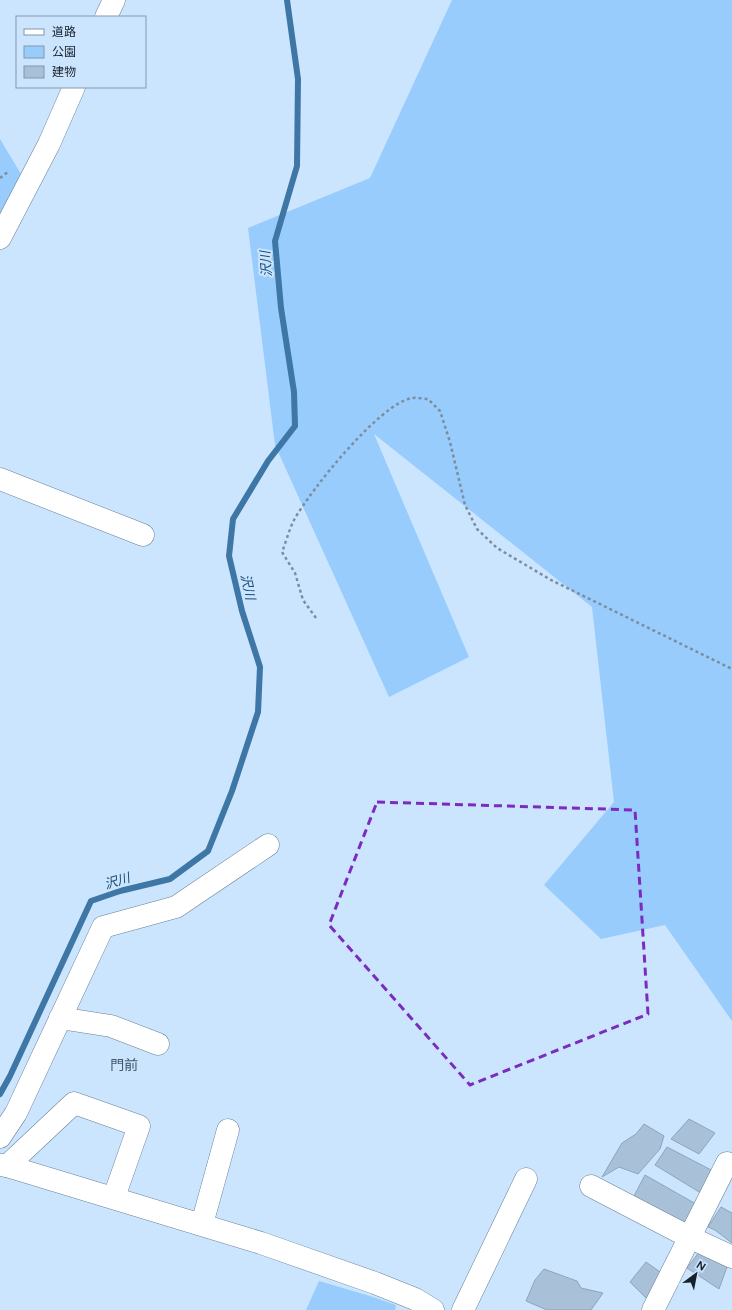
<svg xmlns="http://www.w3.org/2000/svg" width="732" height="1310" viewBox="0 0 732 1310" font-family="Figtree,'Noto Sans JP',sans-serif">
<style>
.green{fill:#98ccfc}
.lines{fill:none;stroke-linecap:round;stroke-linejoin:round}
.stream{stroke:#3e76a6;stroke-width:6}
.building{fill:#a8c1d9;stroke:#8da5bc}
.street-casing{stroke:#688095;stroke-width:23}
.path{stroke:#7b8ea0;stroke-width:2.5;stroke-dasharray:3 3;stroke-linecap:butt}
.street{stroke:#fff;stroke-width:22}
.marked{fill:none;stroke:#7b2cbf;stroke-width:3;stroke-dasharray:8 5;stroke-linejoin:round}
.labels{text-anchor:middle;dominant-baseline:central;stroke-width:4;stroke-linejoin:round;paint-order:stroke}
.water-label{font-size:13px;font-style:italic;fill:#164c77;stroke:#cce5fe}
.quarter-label{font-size:14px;fill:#43596d;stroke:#cce5fe}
</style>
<rect width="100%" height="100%" fill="#cce5fe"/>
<!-- green -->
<g class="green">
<path d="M452,0h280v1021l-67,-96 -64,14 -57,-54 70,-83 -22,-195 -218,-173 95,223 -80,40 -114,-252 -27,-217 122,-50z"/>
<path d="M0,139l24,40 -24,57z"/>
<path d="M319,1281l51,15 26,9 -1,5h-89z"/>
</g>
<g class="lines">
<!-- stream -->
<path class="stream" d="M0,1094l10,-18 81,-175 29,-10 50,-12 38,-28 24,-60 26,-79 2,-45 -18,-56 -13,-55 4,-37 35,-58 27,-35 -1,-34 -13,-84 -6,-67 22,-75 1,-87 -11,-79"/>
</g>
<!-- building -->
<g class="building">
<path d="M689,1119l26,14 -16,21 -28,-15z"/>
<path d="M644,1124l20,12 -4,13 -22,25 -19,-7 -17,10 20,-34 14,-9z"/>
<path d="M667,1147l48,25 -11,23 -49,-30z"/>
<path d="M645,1175l51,29 -9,25 -53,-33z"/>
<path d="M721,1207l11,6v30l-17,-13 -7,-3z"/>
<path d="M700,1251l27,16 -8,22 -32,-21z"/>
<path d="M646,1262l17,12 -15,26 -18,-18z"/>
<path d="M544,1269l33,12 4,7 22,5 -12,17h-44l-21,-9 9,-21z"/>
</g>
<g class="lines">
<defs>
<g id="street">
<path d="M106,17l8,-17"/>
<path d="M0,238l49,-94 25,-57"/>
<path d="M0,479l143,56"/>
<path d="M60,1018l51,8 47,18"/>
<path d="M0,1137l16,-24 87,-186 73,-20 92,-62"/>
<path d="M0,1165l7,1 254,77 114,40 40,16 18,11"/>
<path d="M7,1166l67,-63 65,23 -25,71"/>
<path d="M591,1186l98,51 43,20"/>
<path d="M202,1224l26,-94"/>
<path d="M463,1310l63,-131"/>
<path d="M653,1310l74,-147"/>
</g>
</defs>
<!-- street casing -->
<use href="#street" class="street-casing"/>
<!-- path -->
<g class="path">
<path d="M0,178l9,-7"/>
<path d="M316,618l-13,-18 -8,-27 -13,-21c4,-10 7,-22 12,-32 16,-29 85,-116 118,-122 5,-1 11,1 16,1l12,12 10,31 15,63 12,24 20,19 54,32 181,89"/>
</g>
<!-- street -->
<use href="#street" class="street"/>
</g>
<!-- marked area -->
<path class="marked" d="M377,802l258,8 13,204 -178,71 -141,-160z"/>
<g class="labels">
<!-- water labels -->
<g class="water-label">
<text transform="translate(266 264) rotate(-95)">沢川</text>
<text transform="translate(248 587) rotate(77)">沢川</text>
<text transform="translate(117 881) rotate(-17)">沢川</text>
</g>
<!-- quarter labels -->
<g class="quarter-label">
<text x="124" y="1065">門前</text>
</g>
</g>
<!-- legend -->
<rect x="16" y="16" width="130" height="72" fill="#cce5fe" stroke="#8497a9"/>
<rect x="24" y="29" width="20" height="6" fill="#ffffff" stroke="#8497a9"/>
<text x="52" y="36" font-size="12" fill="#17212a">道路</text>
<rect x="24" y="46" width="20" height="12" fill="#98ccfc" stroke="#8497a9"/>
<text x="52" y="56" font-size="12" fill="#17212a">公園</text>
<rect x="24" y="66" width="20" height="12" fill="#a8c1d9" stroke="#8497a9"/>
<text x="52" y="76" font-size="12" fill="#17212a">建物</text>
<!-- north arrow -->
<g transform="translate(696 1274) rotate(32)" stroke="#cce5fe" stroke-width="3" paint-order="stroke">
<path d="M0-3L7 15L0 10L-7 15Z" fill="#17212a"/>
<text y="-6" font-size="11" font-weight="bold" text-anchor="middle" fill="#17212a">N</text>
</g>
</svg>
